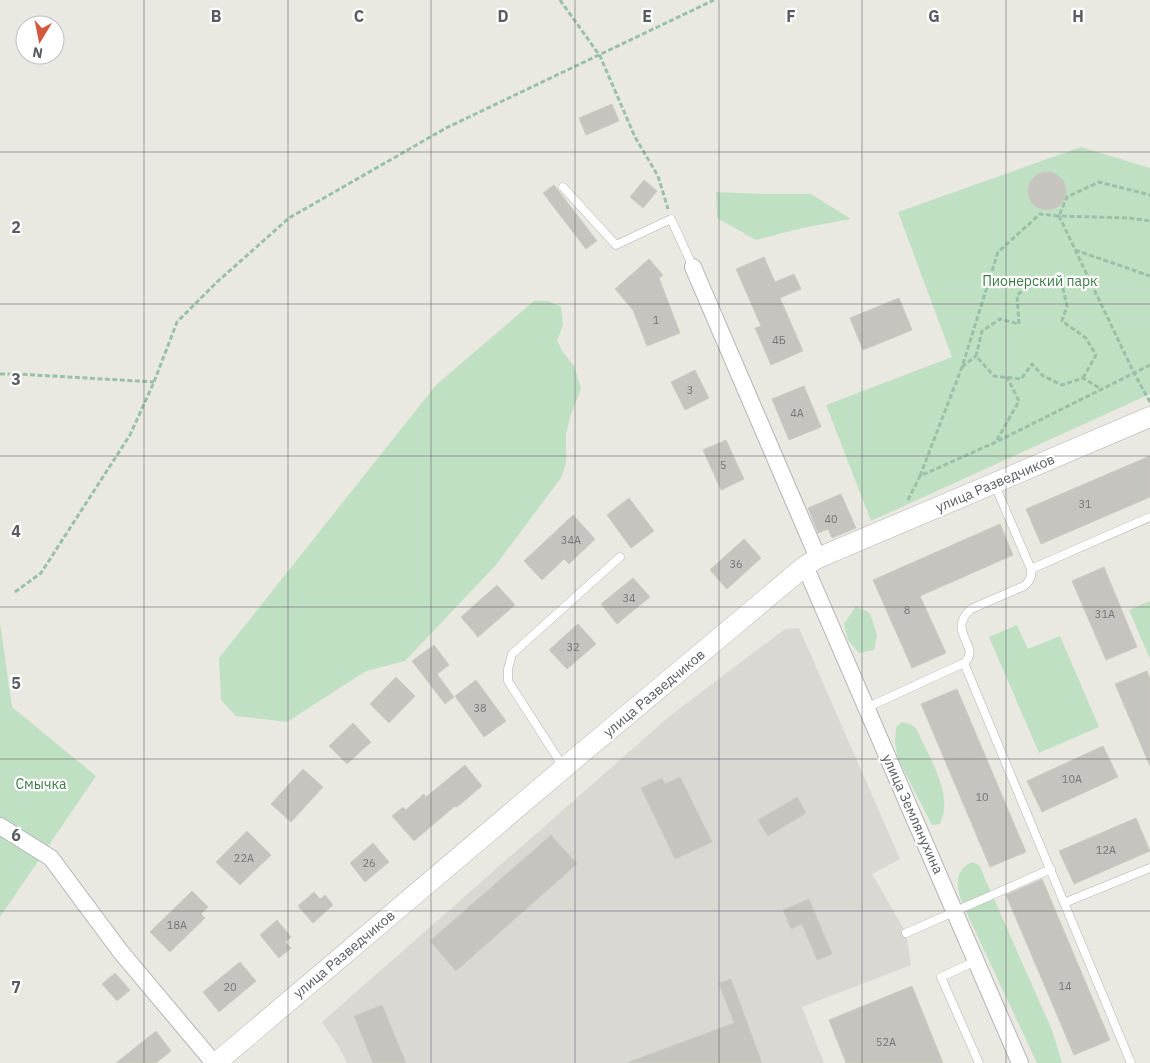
<svg xmlns="http://www.w3.org/2000/svg" width="1150" height="1063" viewBox="0 0 1150 1063" font-family="'IBM Plex Sans',sans-serif">
<style>
.industrial{fill:#d9d8d3}
.green{fill:#c0e0c3}
.building{fill:#c6c4be;stroke:#cecbc0}
.lines{fill:none;stroke-linecap:round;stroke-linejoin:round}
.service-casing{stroke:#b1b3b7;stroke-width:9}
.minor-casing{stroke:#b1b3b7;stroke-width:18}
.tertiary-casing{stroke:#b1b3b7;stroke-width:21}
.path{stroke:#9ac0a8;stroke-width:3;stroke-dasharray:5 2.5;stroke-linecap:butt}
.service{stroke:#fff;stroke-width:8}
.minor{stroke:#fff;stroke-width:16}
.tertiary{stroke:#fff;stroke-width:20}
.grid{fill:none;stroke:#595c60;stroke-width:1;stroke-opacity:0.55}
.labels{text-anchor:middle;dominant-baseline:central;stroke-width:4.5;stroke-linejoin:round;paint-order:stroke}
.number-label{font-size:11px;fill:#747678}
.park-label{font-size:14px;fill:#3d7b46;stroke:#fff}
.street-label{font-size:14px;fill:#595c60;stroke:#fff}
.grid-label{font-size:16px;text-anchor:middle;font-weight:bold;fill:#595c60;stroke:#fff;stroke-width:4.5;stroke-linejoin:round;paint-order:stroke}
</style>
<rect width="100%" height="100%" fill="#eae9e1"/>
<!-- industrial -->
<path class="industrial" d="M799,628l101,231 -28,15 34,59 5,32 -109,42 22,56h-477l-8,-16 -17,-25 349,-307 114,-86z"/>
<!-- green -->
<g class="green">
<path d="M1081,147l69,21v226l-279,127 -45,-116 126,-48 -54,-145z"/>
<path d="M716,192l49,2h46l40,25 -49,9 -46,12 -39,-22z"/>
<path d="M534,301h14l13,6 2,18 -6,16 6,11 11,14 7,23 -10,25 -5,20v29l-5,15 -65,87 -91,96 -39,10 -79,51 -51,-6 -15,-16 -2,-42 217,-273z"/>
<path d="M1150,601v58l-21,-49z"/>
<path d="M856,606l14,7 7,22 -3,15 -15,3 -11,-13 -4,-16z"/>
<path d="M0,623l12,84 84,69 -96,141z"/>
<path d="M1017,625l11,24 32,-13 39,91 -60,26 -50,-116z"/>
<path d="M902,722l8,2 6,4c10,22 31,57 28,81 0,5 -3,11 -4,15l-8,1 -34,-66 -3,-16 1,-16z"/>
<path d="M972,862l7,3 73,165 10,33h-25l-75,-160c-6,-17 -8,-33 10,-41z"/>
</g>
<!-- building -->
<g class="building">
<path d="M612,104l7,17 -33,14 -7,-17z"/>
<circle cx="1047" cy="191" r="19"/>
<path d="M644,180l13,11 -14,17 -13,-11z"/>
<path d="M554,185l43,56 -11,8 -43,-56z"/>
<path d="M764,257l11,25 19,-8 7,15 -21,9 23,53 -32,14 -16,-37 6,-2 -25,-57z"/>
<path d="M649,259l14,16 -4,3 21,55 -33,13 -14,-36 -18,-21z"/>
<path d="M899,298l13,32 -49,20 -13,-32z"/>
<path d="M695,370l14,28 -24,12 -14,-28z"/>
<path d="M804,386l17,41 -32,13 -17,-41z"/>
<path d="M726,440l18,39 -23,11 -18,-40z"/>
<path d="M1150,456v41l-109,47 -15,-35z"/>
<path d="M841,494l15,34 -24,10 -4,-9 -10,4 -10,-25z"/>
<path d="M629,498l25,33 -23,17 -24,-33z"/>
<path d="M573,515l22,24 -26,25 -5,-5 -22,21 -18,-19z"/>
<path d="M1000,524l13,31 -93,41 26,57 -34,15 -39,-88z"/>
<path d="M744,539l17,19 -34,31 -17,-19z"/>
<path d="M1104,567l33,80 -31,13 -34,-79z"/>
<path d="M633,578l17,19 -33,27 -16,-20z"/>
<path d="M497,585l18,20 -37,32 -17,-20z"/>
<path d="M578,624l18,20 -29,25 -18,-19z"/>
<path d="M434,645l15,20 -12,9 17,23 -9,7 -33,-43z"/>
<path d="M1147,671l3,8v87l-35,-82z"/>
<path d="M396,677l19,19 -26,27 -19,-19z"/>
<path d="M476,680l30,41 -22,16 -29,-41z"/>
<path d="M957,689l69,163 -36,15 -69,-163z"/>
<path d="M353,723l18,19 -24,22 -18,-18z"/>
<path d="M1103,746l15,31 -76,35 -15,-31z"/>
<path d="M465,765l17,21 -25,21 -2,-1 -41,35 -22,-25 11,-9 3,3 18,-16 2,3z"/>
<path d="M303,769l20,18 -32,35 -20,-18z"/>
<path d="M680,777l32,65 -37,17 -34,-71 21,-10 3,6z"/>
<path d="M797,797l9,16 -38,23 -10,-16z"/>
<path d="M1136,818l14,33 -76,33 -15,-33z"/>
<path d="M247,831l24,24 -31,30 -24,-23z"/>
<path d="M551,835l26,29 -121,107 -26,-30z"/>
<path d="M373,843l16,19 -24,20 -15,-19z"/>
<path d="M1042,879l68,161 -36,15 -68,-160z"/>
<path d="M192,891l16,16 -7,7 4,4 -35,34 -20,-20z"/>
<path d="M314,892l6,7 5,-4 8,10 -20,18 -15,-17z"/>
<path d="M809,899l23,55 -15,6 -15,-36 -11,5 -8,-19z"/>
<path d="M277,920l14,17 -6,5 6,6 -12,10 -19,-23z"/>
<path d="M240,962l16,19 -37,31 -16,-20z"/>
<path d="M115,973l15,17 -13,11 -15,-17z"/>
<path d="M731,979l31,84h-133v-1l105,-39 -15,-40z"/>
<path d="M912,986l31,77h-97l-17,-43z"/>
<path d="M382,1005l24,58h-33l-19,-47z"/>
<path d="M156,1031l15,20 -15,12h-40z"/>
</g>
<g class="lines">
<defs>
<g id="service">
<path d="M563,187l53,58 55,-26 22,48"/>
<path d="M1031,569l119,-52"/>
<path d="M964,663l167,400"/>
<path d="M866,708l98,-45c19,-16 -19,-31 7,-54l53,-23c6,-5 8,-9 7,-17l-37,-86"/>
<path d="M564,768l-56,-87v-12l4,-15 108,-97"/>
<path d="M1064,903l86,-35"/>
<path d="M906,933l145,-64"/>
<path d="M976,961l-35,16 38,86"/>
</g>
<g id="minor">
<path d="M693,267l125,291"/>
<path d="M805,566l215,497"/>
<path d="M0,826l51,32 69,93 94,112"/>
</g>
<path id="tertiary" d="M216,1063l348,-295 241,-202 13,-8 332,-141"/>
</defs>
<!-- service casing -->
<use href="#service" class="service-casing"/>
<!-- minor casing -->
<use href="#minor" class="minor-casing"/>
<!-- tertiary casing -->
<use href="#tertiary" class="tertiary-casing"/>
<!-- path -->
<g class="path">
<path d="M560,0l40,56 35,81 23,39 10,33"/>
<path d="M1075,250l75,26"/>
<path d="M962,367l14,-11"/>
<path d="M0,374h18l136,8"/>
<path d="M1083,378l13,-23 -10,-17 -24,-17 5,-15 -5,-21 -25,-5 -20,15 2,29 -19,-5 -18,12 -6,25 18,20 27,3 11,-15 11,12 19,9 21,-7 18,11"/>
<path d="M1150,402l-16,-29 -75,-157 71,2 20,3"/>
<path d="M997,440l22,-39 -12,-24"/>
<path d="M920,476l42,-109 36,-115 42,-38 19,2 8,-19 32,-15 51,13"/>
<path d="M908,500l12,-24 76,-34 154,-77"/>
<path d="M15,592l26,-19 89,-138 24,-53 23,-60 40,-40 72,-64 157,-90 268,-128"/>
</g>
<!-- service -->
<use href="#service" class="service"/>
<!-- minor -->
<use href="#minor" class="minor"/>
<!-- tertiary -->
<use href="#tertiary" class="tertiary"/>
</g>
<!-- grid -->
<path class="grid" d="M144,0v1063M288,0v1063M431,0v1063M575,0v1063M719,0v1063M862,0v1063M1006,0v1063M0,152h1150M0,304h1150M0,456h1150M0,607h1150M0,759h1150M0,911h1150"/>
<g class="labels">
<!-- number labels -->
<g class="number-label">
<text x="656" y="320">1</text>
<text x="779" y="340">4Б</text>
<text x="690" y="390">3</text>
<text x="797" y="413">4А</text>
<text x="723" y="465">5</text>
<text x="1085" y="504">31</text>
<text x="831" y="519">40</text>
<text x="571" y="540">34А</text>
<text x="736" y="564">36</text>
<text x="629" y="598">34</text>
<text x="907" y="610">8</text>
<text x="1105" y="614">31А</text>
<text x="573" y="647">32</text>
<text x="480" y="708">38</text>
<text x="1072" y="779">10А</text>
<text x="982" y="797">10</text>
<text x="1106" y="850">12А</text>
<text x="244" y="858">22А</text>
<text x="369" y="863">26</text>
<text x="177" y="925">18А</text>
<text x="1065" y="986">14</text>
<text x="230" y="987">20</text>
<text x="886" y="1042">52А</text>
</g>
<!-- park labels -->
<g class="park-label">
<text x="1040" y="281">Пионерский парк</text>
<text x="41" y="784">Смычка</text>
</g>
<!-- street labels -->
<g class="street-label">
<text transform="translate(995 483) rotate(-23)">улица Разведчиков</text>
<text transform="translate(654 693) rotate(-40)">улица Разведчиков</text>
<text transform="translate(913 814) rotate(66)">улица Землянухина</text>
<text transform="translate(344 954) rotate(-40)">улица Разведчиков</text>
</g>
</g>
<g class="grid-label">
<text x="216" y="22">B</text>
<text x="359" y="22">C</text>
<text x="503" y="22">D</text>
<text x="647" y="22">E</text>
<text x="791" y="22">F</text>
<text x="934" y="22">G</text>
<text x="1078" y="22">H</text>
<text x="16" y="233">2</text>
<text x="16" y="385">3</text>
<text x="16" y="537">4</text>
<text x="16" y="689">5</text>
<text x="16" y="841">6</text>
<text x="16" y="993">7</text>
</g>
<!-- north arrow -->
<g transform="translate(40 40) rotate(190)"><circle r="24" fill="#ffffff" stroke="#bdbebf"/>
<path d="M0-4L9 19L0 12L-9 19Z" fill="#d3583e"/>
<text y="-8" font-size="14" font-weight="bold" text-anchor="middle" fill="#595c60">N</text>
</g>
</svg>
